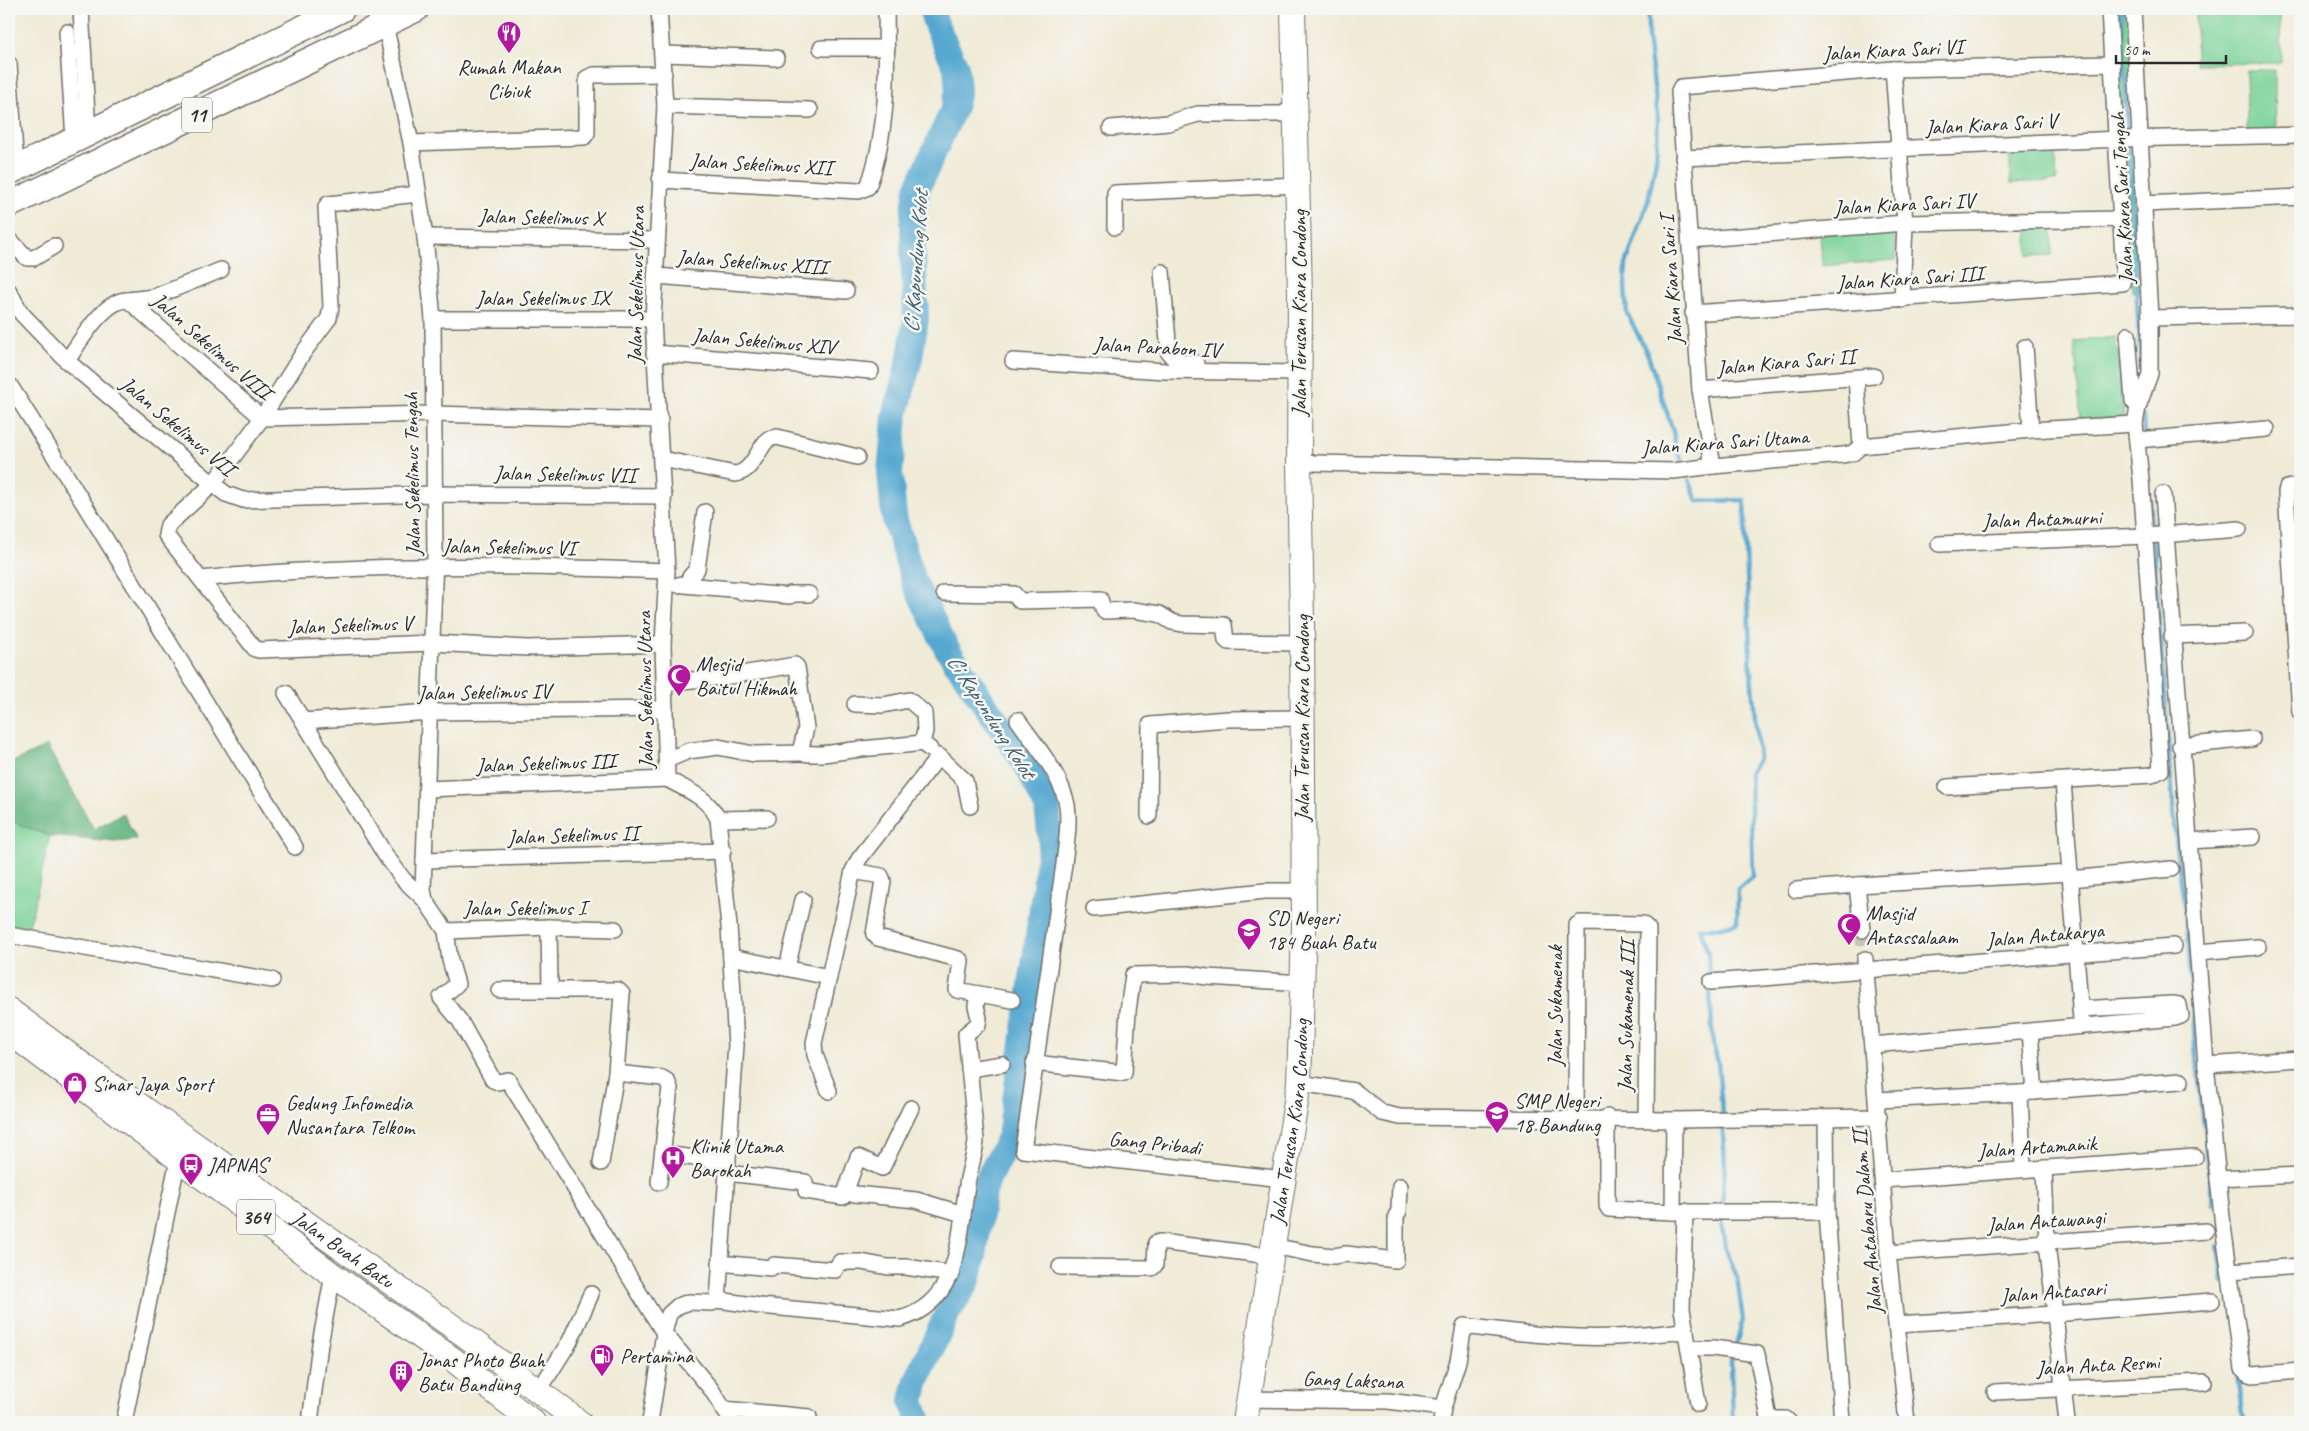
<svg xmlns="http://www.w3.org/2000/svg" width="2309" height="1431" viewBox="0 0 2309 1431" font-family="Caveat,sans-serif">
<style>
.green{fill:#7bd398;stroke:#537f62}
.forest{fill:#64b580;stroke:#487056}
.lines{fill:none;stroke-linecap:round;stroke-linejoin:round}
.stream{stroke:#55a7d0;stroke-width:4.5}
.river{stroke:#55a7d0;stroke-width:26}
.minor-tunnel{stroke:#c9c5b5;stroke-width:15;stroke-dasharray:15 8;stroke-linecap:butt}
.minor-casing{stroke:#706e67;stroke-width:18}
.primary-casing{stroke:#706e67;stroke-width:26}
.trunk-casing{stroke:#706e67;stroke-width:28}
.minor{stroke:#fff;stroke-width:15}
.primary{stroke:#fff;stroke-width:24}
.trunk{stroke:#fff;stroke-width:25}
.labels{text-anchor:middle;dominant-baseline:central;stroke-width:5;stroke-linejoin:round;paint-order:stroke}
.shield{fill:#f6f6f2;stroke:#686867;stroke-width:1}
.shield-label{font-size:20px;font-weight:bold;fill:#2b2b2b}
.street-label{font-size:21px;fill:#2b2b2b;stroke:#f6f6f2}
.poi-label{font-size:21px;fill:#2b2b2b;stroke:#f6f6f2;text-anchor:start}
.water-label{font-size:22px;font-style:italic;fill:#3c5d6d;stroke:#f6f6f2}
</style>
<rect width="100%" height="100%" fill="#f6f6f2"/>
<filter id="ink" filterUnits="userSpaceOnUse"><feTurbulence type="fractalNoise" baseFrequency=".02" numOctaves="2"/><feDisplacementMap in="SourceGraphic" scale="10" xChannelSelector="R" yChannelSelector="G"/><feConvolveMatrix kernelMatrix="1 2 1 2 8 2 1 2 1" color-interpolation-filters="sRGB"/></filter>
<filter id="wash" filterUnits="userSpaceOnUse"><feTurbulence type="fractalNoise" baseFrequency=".0096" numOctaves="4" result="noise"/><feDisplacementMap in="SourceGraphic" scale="20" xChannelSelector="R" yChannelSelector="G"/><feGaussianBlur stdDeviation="1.12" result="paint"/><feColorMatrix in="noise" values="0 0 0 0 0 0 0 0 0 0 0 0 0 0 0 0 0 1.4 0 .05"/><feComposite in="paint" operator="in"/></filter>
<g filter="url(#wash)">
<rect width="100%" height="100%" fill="#f0ebd7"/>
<!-- green -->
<g class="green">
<path d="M2110,9h23l4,94 -20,2z"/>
<path d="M2196,9h84l1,54 -85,1z"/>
<path d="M2246,70h29l1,60 -29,1z"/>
<path d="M2132,146l8,145 -8,1 -8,-145z"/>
<path d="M2055,148l2,33 -46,2 -2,-33z"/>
<path d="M2052,228v27l-24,1v-27z"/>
<path d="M1894,229l2,31 -74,6 -2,-32z"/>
<path d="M2116,337l8,80 -43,4 -7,-80z"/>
<path d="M9,786l4,36 37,14 -21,91 -20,-3z"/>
</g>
<!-- forest -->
<path class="forest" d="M47,746l47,83 29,-16 14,27 -22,2 -65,-6 -37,-14 -4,-36v-33l4,9z"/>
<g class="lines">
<!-- stream -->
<g class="stream">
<path d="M1648,9v27l10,83 -2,41 -8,41 -22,63 -1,22 2,27 21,42 25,76 3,18 6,11"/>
<path d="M2121,9l20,364 -3,11"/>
<path d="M2143,416l1,17"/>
<path d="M1689,479l8,22 47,-1 7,175 8,84 -9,15 3,102 -15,13 -1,34 -19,5h-18l8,25 5,92 5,17 3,36 4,66 -3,43"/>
<path d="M2150,500l26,345 12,88 7,113 18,158"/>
<path d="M1721,1218l4,29 12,31 6,42 -12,42 2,60"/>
<path d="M2218,1246l5,37"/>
<path d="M2236,1367l6,46 5,9"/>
</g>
<!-- river -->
<path class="river" d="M919,1422l-7,-22 5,-20 31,-68 19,-29 7,-27 9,-61 6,-19 21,-40 41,-293 -4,-36 -20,-41 -80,-117 -33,-67 -20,-65 -4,-44 5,-56 15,-60 6,-38 -3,-67v-36l4,-27 36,-79 5,-19 -2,-24 -19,-40 -6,-18"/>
</g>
</g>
<g filter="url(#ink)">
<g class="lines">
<!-- minor-tunnel -->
<path class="minor-tunnel" d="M1862,930l3,29"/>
<defs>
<g id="minor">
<path d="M81,9l7,124"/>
<path d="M385,24l26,119 14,94 8,82 2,237 -12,334 2,10 21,31 103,-4 66,2"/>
<path d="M67,32l7,108"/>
<path d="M821,48h66"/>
<path d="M663,54l113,4"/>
<path d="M9,64l7,104"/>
<path d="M1893,69l12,154 -3,77"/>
<path d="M665,106l145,4"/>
<path d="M1111,128l57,-5 30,-9h84l13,-7"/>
<path d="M411,143l173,-6 3,-4v-55l6,-3 71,-1"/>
<path d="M1683,158l437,-19 180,-4"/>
<path d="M660,180l199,11 9,-4c21,-57 19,-119 18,-178"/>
<path d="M418,194l-90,10 -2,3 5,99 -2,12 -26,35 -41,65 -49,66 -45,41 -2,10 85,109 4,5 4,1 173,-7 96,5 135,-4"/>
<path d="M2144,204l156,-7"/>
<path d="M1115,227v-34l182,-8"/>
<path d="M425,237l231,3"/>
<path d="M9,239l18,19h7l20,-12"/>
<path d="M1690,240l215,-17 216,-4"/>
<path d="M1162,272l7,81c6,10 16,9 27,10"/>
<path d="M656,276l190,15"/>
<path d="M9,291l12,22 46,48 146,123 13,10 17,6 191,-6 230,2"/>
<path d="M128,300l26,-3 67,-27"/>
<path d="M1693,313l429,-30 2,-7 -15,-267"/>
<path d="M2150,318l150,-3"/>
<path d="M433,319h220"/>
<path d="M2128,335l5,66 5,6"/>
<path d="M2025,347l6,83"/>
<path d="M654,353l217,18"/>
<path d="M67,361c12,-18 37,-62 61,-61l134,118 171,-4 227,6"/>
<path d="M1013,361l152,10 135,2"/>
<path d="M1856,378l5,68"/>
<path d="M9,384c97,153 190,309 286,463"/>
<path d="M1700,390l174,-14"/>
<path d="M2137,440l130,-11"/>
<path d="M662,459l73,15c17,-2 22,-23 33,-35l9,-2 80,20"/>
<path d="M1314,463l359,8 40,-5 130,-11 10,-2 8,-7 170,-16 104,-6"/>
<path d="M1713,466l-13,-76 -21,-299 2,-4 212,-18 219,-5"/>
<path d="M2300,485l-13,3 -1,4 14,220"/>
<path d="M2163,494l43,571 17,161 20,143 4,4 6,2 47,-4"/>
<path d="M1939,544l208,-8 92,-7"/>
<path d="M201,579c152,-16 314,-14 466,-8"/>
<path d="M678,585l9,-2 3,-6 7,-8 8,-57"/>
<path d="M684,585l59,5 -1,2 48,4v-2h19"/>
<path d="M944,593l70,1 6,7 80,-2 4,12 29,-1 26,4 13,8 10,2 42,1 2,15 2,2 74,1"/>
<path d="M2172,636l73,-3"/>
<path d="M664,683l66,-7 65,-11 2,2 9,61 -5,20 2,5c18,3 32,-1 50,-3 23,-3 46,-4 69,-7"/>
<path d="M286,693l98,160 19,26 22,21"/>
<path d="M855,704l28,1 26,-5 15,13 1,18 -3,12 8,6"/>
<path d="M1018,720c18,26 43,54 49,85 3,19 -1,40 -3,59l-41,286 261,29"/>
<path d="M303,721l127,-9 235,-3"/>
<path d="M2180,746l72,-7"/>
<path d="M667,760l21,-9 30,-4 36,7 49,-1"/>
<path d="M2063,781l18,238"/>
<path d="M1947,787l205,-12 9,-5 -20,-291 -6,-55 3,-17 12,-33v-56l-17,-309"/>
<path d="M427,789l240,-10"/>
<path d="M1149,816l1,-91 78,-6 75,-1"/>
<path d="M718,819l49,-1"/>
<path d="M2190,841l63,-4"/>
<path d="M424,860l299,-9"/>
<path d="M853,871l28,5 2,5 -9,53 4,4 80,21 3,2 -4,29 55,10"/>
<path d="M2071,879l100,-10"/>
<path d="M1857,885l5,45"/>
<path d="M1796,890l61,-5 213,-12"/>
<path d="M1094,909l171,-18h38"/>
<path d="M549,927l1,62"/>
<path d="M446,931l4,29 7,24 -16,14 19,23 33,59 5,2 10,-2 156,253 47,56 21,33"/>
<path d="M9,935l263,45"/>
<path d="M2198,952l60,-5"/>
<path d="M731,957l98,20"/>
<path d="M1865,959l23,294 19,169"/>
<path d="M787,968l16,-68"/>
<path d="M1711,982l463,-36"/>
<path d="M499,990h119l4,4 -6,79 46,5 5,3 3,7 -11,94"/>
<path d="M2030,1032l5,60"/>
<path d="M1872,1045l303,-27 6,-2 -2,-11 -7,-1 -92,5"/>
<path d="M1034,1063l90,10 4,-62 5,-36 55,-1 19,3 95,6"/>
<path d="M2206,1065l94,-6"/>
<path d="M969,1069l33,-5"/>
<path d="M1299,1083l55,8 28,22 18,4 274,3 205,-3"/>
<path d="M829,1091l-14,-36 -1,-12 39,-172 6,-12 80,-103 26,25 5,25"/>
<path d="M2020,1093l3,76"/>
<path d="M1877,1100l143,-7 161,-12"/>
<path d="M911,1108l-29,60 -24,-11 -13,36 71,7 47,14"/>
<path d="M1576,1117l1,-192 3,-2 63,1 5,5 -2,190"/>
<path d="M1607,1117v89l2,3 64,3h154"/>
<path d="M1826,1118l1,94 15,210"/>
<path d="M663,1154l64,8"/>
<path d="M601,1163l15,-90"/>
<path d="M2044,1168l3,75 20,179"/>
<path d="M727,1173l78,9 1,9 37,6"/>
<path d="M2218,1179l82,-4"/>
<path d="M1883,1180l312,-23"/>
<path d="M1685,1211l-3,98 16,95"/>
<path d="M1673,1212l1,-92"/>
<path d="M1273,1246l40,8 21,2 12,-2 50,6v-44l3,-5 1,-25"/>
<path d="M1888,1253l318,-22"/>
<path d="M720,1263l51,5 3,-3 61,5 5,-8h21l27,5h18l46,7"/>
<path d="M1060,1267l92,1 3,-3 1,-22 4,-1 111,14"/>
<path d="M2230,1271l70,-5"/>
<path d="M718,1300l42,6 140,13c61,-17 59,-84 67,-134 2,-16 8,-29 9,-45l-10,-106 12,-10 1,-6 -3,-12 2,-12"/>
<path d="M1897,1324l157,-10 158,-13"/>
<path d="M1689,1348h24l44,6 12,65h17l3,3"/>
<path d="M538,1392l32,-51 21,-47"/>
<path d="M1995,1392l209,-10"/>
<path d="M1248,1399l140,2 55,7 -2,14"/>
<path d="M1443,1408l15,-47 6,-35c38,5 76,10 115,11 36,2 72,-3 107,-6"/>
<path d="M723,1409l86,8"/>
<path d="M124,1422l54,-263"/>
<path d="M310,1422l10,-78 13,-69"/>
<path d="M650,1422l14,-89 5,-19 9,-8 11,-4 23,1 6,-3 18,-255 -7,-119 -11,-107c-10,-22 -31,-29 -51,-40l-4,-135 4,-73 -14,-252 12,-213 -6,-97"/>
</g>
<g id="primary">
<path id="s1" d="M9,1010l79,59 378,267 113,86"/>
<path d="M9,1032l324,243 118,83 82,64"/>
<path id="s2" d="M1245,1422l54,-339 5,-155 -2,-305 -3,-160 1,-168 -7,-286"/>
</g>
<g id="trunk">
<path d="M9,172l333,-163"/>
<path d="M9,205l407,-196"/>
</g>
</defs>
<!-- minor casing -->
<use href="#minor" class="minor-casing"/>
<!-- primary casing -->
<use href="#primary" class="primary-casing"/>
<!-- trunk casing -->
<use href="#trunk" class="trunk-casing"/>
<!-- minor -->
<use href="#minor" class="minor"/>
<!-- primary -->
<use href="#primary" class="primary"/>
<!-- trunk -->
<use href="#trunk" class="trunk"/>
</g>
</g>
<!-- icons -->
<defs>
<symbol id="restaurant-pin" viewBox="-11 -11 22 30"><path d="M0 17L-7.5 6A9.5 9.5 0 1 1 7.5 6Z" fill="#b5179e" stroke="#f6f6f2"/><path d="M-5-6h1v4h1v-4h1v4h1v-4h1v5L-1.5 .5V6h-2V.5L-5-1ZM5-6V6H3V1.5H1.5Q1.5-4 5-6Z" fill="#fff"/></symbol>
<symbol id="mosque-pin" viewBox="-11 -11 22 30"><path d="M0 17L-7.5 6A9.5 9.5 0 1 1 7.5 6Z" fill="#b5179e" stroke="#f6f6f2"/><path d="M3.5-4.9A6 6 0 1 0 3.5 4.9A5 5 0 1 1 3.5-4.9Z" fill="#fff"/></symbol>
<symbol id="school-pin" viewBox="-11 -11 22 30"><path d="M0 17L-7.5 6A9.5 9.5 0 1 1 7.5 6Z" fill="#b5179e" stroke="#f6f6f2"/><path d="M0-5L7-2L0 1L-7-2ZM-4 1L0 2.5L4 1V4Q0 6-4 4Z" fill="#fff"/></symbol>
<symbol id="shop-pin" viewBox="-11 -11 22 30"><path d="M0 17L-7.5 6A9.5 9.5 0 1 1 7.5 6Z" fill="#b5179e" stroke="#f6f6f2"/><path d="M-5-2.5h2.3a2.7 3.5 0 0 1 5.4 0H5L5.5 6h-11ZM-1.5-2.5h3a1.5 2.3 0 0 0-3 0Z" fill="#fff"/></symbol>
<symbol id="office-pin" viewBox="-11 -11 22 30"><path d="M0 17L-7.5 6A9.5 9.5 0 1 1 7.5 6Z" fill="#b5179e" stroke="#f6f6f2"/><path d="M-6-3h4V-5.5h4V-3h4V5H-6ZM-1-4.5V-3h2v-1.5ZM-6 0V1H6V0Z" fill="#fff"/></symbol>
<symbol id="hospital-pin" viewBox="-11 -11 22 30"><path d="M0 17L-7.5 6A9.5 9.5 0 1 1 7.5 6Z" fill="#b5179e" stroke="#f6f6f2"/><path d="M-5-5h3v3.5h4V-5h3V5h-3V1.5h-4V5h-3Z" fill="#fff"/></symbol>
<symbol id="bus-pin" viewBox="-11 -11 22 30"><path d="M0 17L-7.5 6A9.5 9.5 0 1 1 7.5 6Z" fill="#b5179e" stroke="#f6f6f2"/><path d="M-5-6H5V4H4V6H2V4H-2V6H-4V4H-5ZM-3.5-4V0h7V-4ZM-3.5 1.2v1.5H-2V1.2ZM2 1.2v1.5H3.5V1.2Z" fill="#fff"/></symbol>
<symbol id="fuel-pin" viewBox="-11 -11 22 30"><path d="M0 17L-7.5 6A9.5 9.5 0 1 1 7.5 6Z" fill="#b5179e" stroke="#f6f6f2"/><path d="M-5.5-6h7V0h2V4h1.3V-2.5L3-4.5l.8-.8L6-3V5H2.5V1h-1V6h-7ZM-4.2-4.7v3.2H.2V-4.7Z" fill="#fff"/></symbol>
<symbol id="building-pin" viewBox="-11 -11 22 30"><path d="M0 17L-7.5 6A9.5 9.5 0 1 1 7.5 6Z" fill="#b5179e" stroke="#f6f6f2"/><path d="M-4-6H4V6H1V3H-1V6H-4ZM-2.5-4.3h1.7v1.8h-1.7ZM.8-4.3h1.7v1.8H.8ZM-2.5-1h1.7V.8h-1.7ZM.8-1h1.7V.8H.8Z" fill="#fff"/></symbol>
</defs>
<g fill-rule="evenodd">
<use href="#restaurant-pin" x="495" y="19" width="28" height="38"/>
<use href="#mosque-pin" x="665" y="662" width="28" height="38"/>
<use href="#mosque-pin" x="1835" y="911" width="28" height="38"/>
<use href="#school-pin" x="1235" y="916" width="28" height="38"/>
<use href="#shop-pin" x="61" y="1070" width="28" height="38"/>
<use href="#school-pin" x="1483" y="1099" width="28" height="38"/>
<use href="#office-pin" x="254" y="1101" width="28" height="38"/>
<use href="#hospital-pin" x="659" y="1144" width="28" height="38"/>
<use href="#bus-pin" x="177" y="1151" width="28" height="38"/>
<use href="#fuel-pin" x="588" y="1342" width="28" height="38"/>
<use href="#building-pin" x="387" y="1358" width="28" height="38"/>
</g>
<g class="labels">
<!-- shield labels -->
<g class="shield">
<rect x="182" y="97.5" width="30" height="35" rx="4"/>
<rect x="237" y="1199.5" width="38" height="35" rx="4"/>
</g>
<g class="shield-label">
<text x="197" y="115">11</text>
<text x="256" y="1217">364</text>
</g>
<!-- street labels -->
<g class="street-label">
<text transform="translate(1893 50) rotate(-3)">Jalan Kiara Sari VI</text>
<text transform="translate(1991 124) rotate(-3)">Jalan Kiara Sari V</text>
<text transform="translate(761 164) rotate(3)">Jalan Sekelimus XII</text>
<text transform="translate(2122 198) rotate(-93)">Jalan Kiara Sari Tengah</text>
<text transform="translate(1904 204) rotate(-3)">Jalan Kiara Sari IV</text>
<text transform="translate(541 217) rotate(1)">Jalan Sekelimus X</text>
<text transform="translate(752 262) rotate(4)">Jalan Sekelimus XIII</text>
<text transform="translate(1910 278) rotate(-4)">Jalan Kiara Sari III</text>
<text transform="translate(1671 280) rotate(-94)">Jalan Kiara Sari I</text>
<text transform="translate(636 285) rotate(-89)">Jalan Sekelimus Utara</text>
<text x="543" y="298">Jalan Sekelimus IX</text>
<text transform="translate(1299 313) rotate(-90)">Jalan Terusan Kiara Condong</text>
<text transform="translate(764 341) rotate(5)">Jalan Sekelimus XIV</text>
<text transform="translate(212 346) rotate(41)">Jalan Sekelimus VIII</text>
<text transform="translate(1157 347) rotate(3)">Jalan Parabon IV</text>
<text transform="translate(1786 362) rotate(-5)">Jalan Kiara Sari II</text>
<text transform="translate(178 426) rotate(40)">Jalan Sekelimus VII</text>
<text transform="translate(1725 442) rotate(-4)">Jalan Kiara Sari Utama</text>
<text transform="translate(412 474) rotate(-91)">Jalan Sekelimus Tengah</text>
<text transform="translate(565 474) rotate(1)">Jalan Sekelimus VII</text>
<text transform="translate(2042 519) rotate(-2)">Jalan Antamurni</text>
<text transform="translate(509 547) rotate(1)">Jalan Sekelimus VI</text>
<text transform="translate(350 625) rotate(-2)">Jalan Sekelimus V</text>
<text transform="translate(645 690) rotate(-91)">Jalan Sekelimus Utara</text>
<text transform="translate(484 692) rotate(-1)">Jalan Sekelimus IV</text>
<text transform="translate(1302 718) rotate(-90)">Jalan Terusan Kiara Condong</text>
<text transform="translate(546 763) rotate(-2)">Jalan Sekelimus III</text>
<text transform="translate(573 835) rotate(-2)">Jalan Sekelimus II</text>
<text x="525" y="908">Jalan Sekelimus I</text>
<text transform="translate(2045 935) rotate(-5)">Jalan Antakarya</text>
<text transform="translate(1555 1006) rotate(-90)">Jalan Sukamenak</text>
<text transform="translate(1626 1016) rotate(-89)">Jalan Sukamenak III</text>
<text stroke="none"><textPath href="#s2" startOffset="304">Jalan Terusan Kiara Condong</textPath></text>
<text transform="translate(1155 1143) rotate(6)">Gang Pribadi</text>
<text transform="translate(2037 1147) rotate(-4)">Jalan Artamanik</text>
<text transform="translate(2046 1221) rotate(-4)">Jalan Antawangi</text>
<text transform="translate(1867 1222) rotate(-95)">Jalan Antabaru Dalam II</text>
<text stroke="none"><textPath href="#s1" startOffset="411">Jalan Buah Batu</textPath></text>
<text transform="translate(2053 1292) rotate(-4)">Jalan Antasari</text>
<text transform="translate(2098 1365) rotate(-3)">Jalan Anta Resmi</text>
<text transform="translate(1353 1380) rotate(2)">Gang Laksana</text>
</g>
<!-- poi labels -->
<g class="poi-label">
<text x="509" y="67" text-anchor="middle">Rumah Makan<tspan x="509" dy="24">Cibiuk</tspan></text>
<text x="696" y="664">Mesjid<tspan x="696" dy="24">Baitul Hikmah</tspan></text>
<text x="1866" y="913">Masjid<tspan x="1866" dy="24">Antassalaam</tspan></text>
<text x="1266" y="918">SD Negeri<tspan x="1266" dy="24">184 Buah Batu</tspan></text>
<text x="92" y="1084">Sinar Jaya Sport</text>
<text x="1514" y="1101">SMP Negeri<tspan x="1514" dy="24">18 Bandung</tspan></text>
<text x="286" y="1103">Gedung Infomedia<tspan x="286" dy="24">Nusantara Telkom</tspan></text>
<text x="690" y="1146">Klinik Utama<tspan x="690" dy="24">Barokah</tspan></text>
<text x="208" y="1165">JAPNAS</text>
<text x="620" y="1356">Pertamina</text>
<text x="418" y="1360">Jonas Photo Buah<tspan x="418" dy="24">Batu Bandung</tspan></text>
</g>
<!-- water labels -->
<g class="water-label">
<text transform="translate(916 262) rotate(-86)">Ci Kapundung Kolot</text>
<text transform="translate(991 716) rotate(57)">Ci Kapundung Kolot</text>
</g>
</g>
<!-- margin -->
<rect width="2309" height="1431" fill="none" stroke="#f6f6f2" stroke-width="30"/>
<!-- scale -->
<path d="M2116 55v8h110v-8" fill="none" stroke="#2b2b2b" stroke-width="2.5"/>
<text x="2124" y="55" font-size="15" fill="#2b2b2b" stroke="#f6f6f2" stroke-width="4" paint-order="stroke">50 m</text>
</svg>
